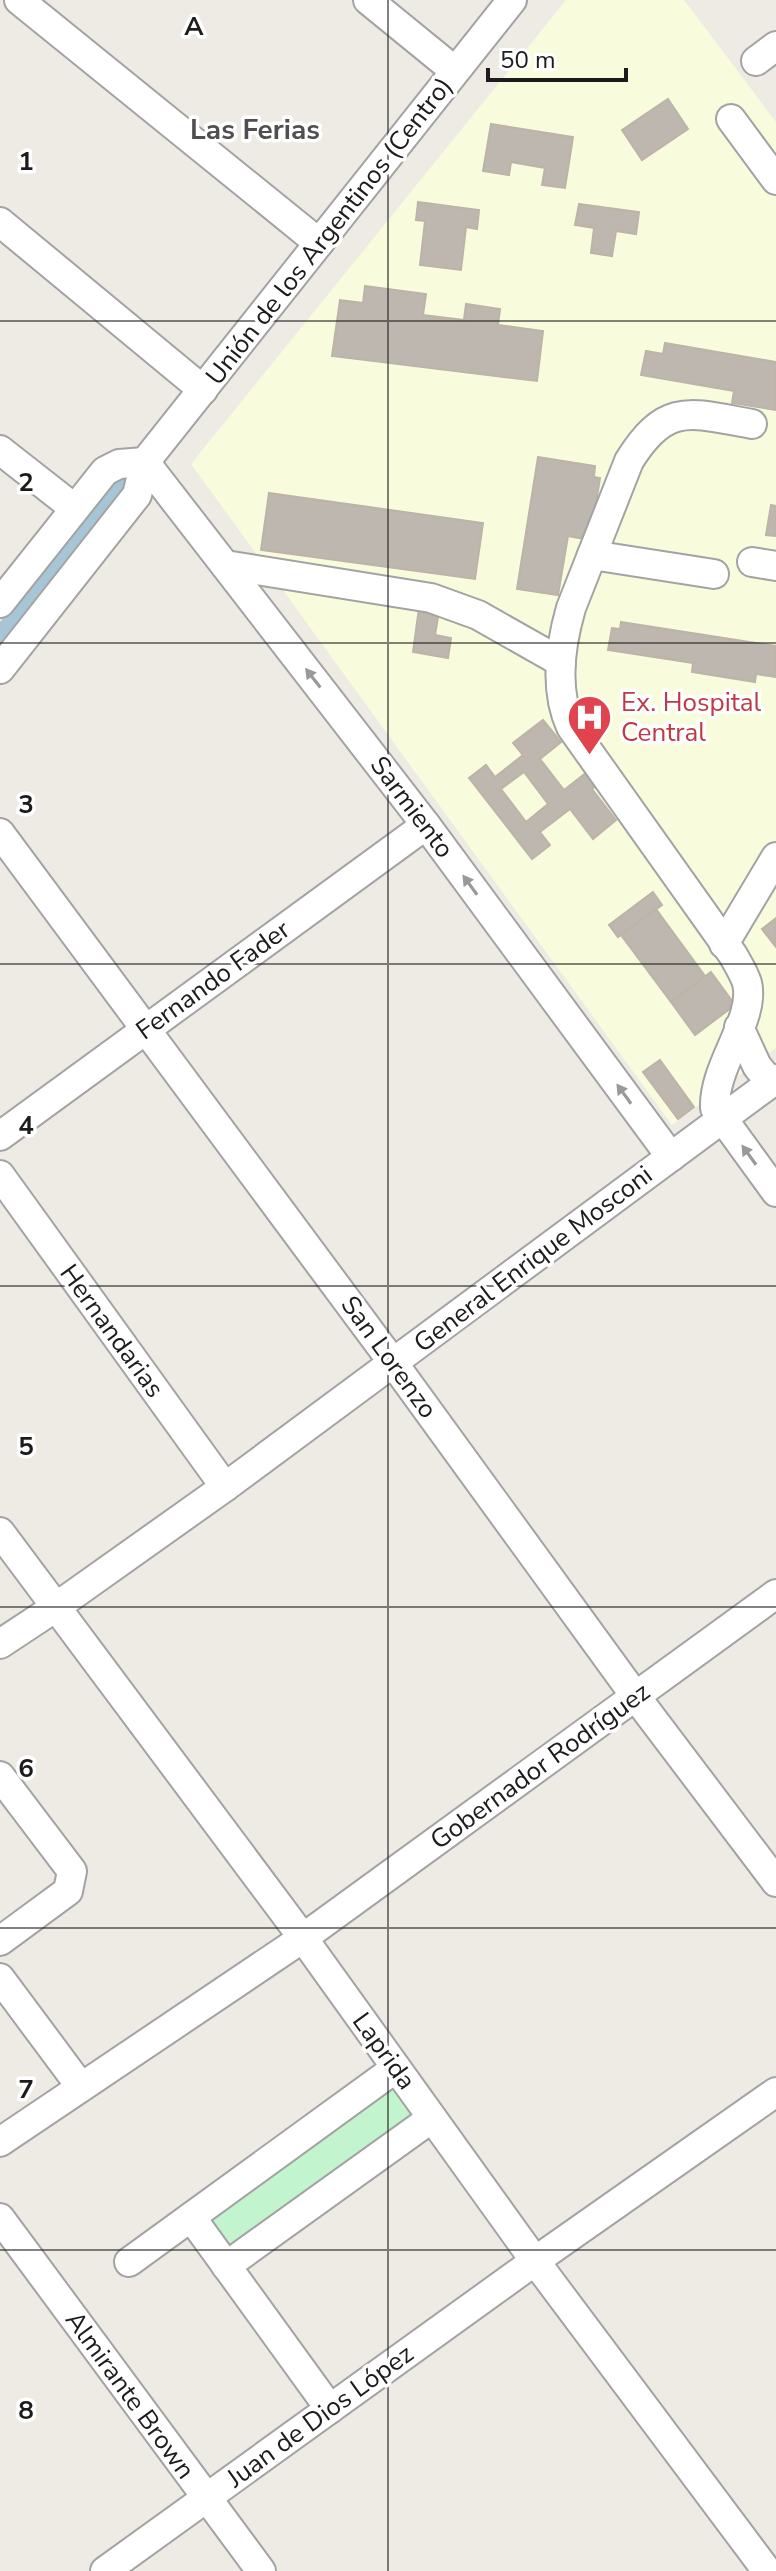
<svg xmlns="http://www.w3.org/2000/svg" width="776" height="2571" viewBox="0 0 776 2571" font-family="'Nunito Sans',sans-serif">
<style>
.education{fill:#f8fcdd}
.park{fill:#c2f4cd}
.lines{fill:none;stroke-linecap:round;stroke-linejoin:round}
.canal{stroke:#a6c6d7;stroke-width:20}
.building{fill:#bdb7b0;stroke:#bdb3a7;stroke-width:2;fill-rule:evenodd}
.minor-casing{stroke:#a3a3a3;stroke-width:32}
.minor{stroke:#fff;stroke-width:28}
.oneway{fill:#999}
.grid{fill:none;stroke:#1c1c1c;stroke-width:2;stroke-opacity:0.55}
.labels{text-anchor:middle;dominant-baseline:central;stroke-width:7;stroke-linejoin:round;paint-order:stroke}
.street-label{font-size:26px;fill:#1c1c1c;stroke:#fff}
.health-label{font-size:26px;fill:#be3a42;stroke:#fff;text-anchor:start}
.neighbourhood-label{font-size:28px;font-weight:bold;fill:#4f4f4f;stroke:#fff}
.grid-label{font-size:26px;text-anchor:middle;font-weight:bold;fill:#1c1c1c;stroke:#fff;stroke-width:7;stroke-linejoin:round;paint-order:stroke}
</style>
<rect width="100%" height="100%" fill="#edebe3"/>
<!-- education -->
<path class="education" d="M566,0h118l92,122v926l-104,77 -481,-661z"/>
<!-- park -->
<path class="park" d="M390,2085l23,33 -185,132 -20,-28z"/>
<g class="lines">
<!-- canal -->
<path class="canal" d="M0,638l130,-162"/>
</g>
<!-- building -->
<g class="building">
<path d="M668,99l20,30 -46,31 -20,-30z"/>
<path d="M491,124l82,13 -8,51 -23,-3 3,-17 -34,-6 -2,13 -26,-4z"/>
<path d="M418,202l61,8 -2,19 -11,-2 -5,43 -41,-5 5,-44 -9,-1z"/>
<path d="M579,204l60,8 -3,22 -20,-3 -4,25 -21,-3 3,-25 -19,-3z"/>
<path d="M365,286l61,8 -3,21 41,5 2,-16 34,5 -2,16 45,6 -6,50 -205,-25 8,-56 23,3z"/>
<path d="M665,343l111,19v48l-44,-7 2,-12 -93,-16 5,-24 17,3z"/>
<path d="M538,457l57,9 -1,11 6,1 -10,62 -22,-4 -10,59 -41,-6z"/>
<path d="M269,493l214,30 -8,56 -214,-29z"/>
<path d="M771,505l5,1v30l-10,-1z"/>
<path d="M419,608l20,3 -4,24 16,3 -3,20 -35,-6z"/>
<path d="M621,622l155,24v31l-20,-3 -1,8 -63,-10 1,-9 -85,-13 4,-22 8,1z"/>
<path d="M543,720l18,22 -21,17 24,31 27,-21 10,13 -9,7 24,31 -23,19 -23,-30 -30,23 10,13 -18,14 -63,-81 17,-13 9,12 28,-22 -10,-12zM524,772l24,32 -22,18 -25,-33z"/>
<path d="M653,892l9,13 -44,32 -9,-12z"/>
<path d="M656,909l49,67 -34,26 -50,-67z"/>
<path d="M776,918v29l-14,-18z"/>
<path d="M711,972l24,33 -40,30 -24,-33z"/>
<path d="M660,1060l34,47 -16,12 -35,-47z"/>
</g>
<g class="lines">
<defs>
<g id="minor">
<path d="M19,0l300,243"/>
<path d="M368,0l87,71"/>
<path d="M756,61l20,-15"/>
<path d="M731,119l45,61"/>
<path d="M0,222l203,168"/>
<path d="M752,424c-61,-11 -86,-23 -123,37l-58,147c-11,38 -17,82 0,119l162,228c5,9 11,18 14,28 9,36 -34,83 -32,125l61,84"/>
<path d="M0,450l74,58"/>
<path d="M145,462l281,363 245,332"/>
<path d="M592,555l122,19"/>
<path d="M752,562l24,4"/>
<path d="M225,565l206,33 47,17 83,47"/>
<path d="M0,603l105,-132 14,-7 26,-2"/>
<path d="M0,669l137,-174 8,-33 367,-462"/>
<path d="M0,833l394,531 242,333 140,185"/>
<path d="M724,944l52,-87"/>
<path d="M739,1027l18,39 14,17"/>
<path d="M0,1136l426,-311"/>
<path d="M0,1175l225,312"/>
<path d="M0,1532l303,406 232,323 232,310"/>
<path d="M0,1644l56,-37 169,-120 551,-408"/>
<path d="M0,1776l72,95 -4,20 -68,50"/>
<path d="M0,1978l81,109"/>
<path d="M0,2142l303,-204 473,-344"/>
<path d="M191,2217l139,192"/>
<path d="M0,2218l261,353"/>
<path d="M129,2262l267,-194"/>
<path d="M226,2266l206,-148"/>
<path d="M105,2571l430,-310 241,-169"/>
</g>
</defs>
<!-- minor casing -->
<use href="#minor" class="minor-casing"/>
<!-- minor -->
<use href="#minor" class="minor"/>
</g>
<!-- one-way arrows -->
<defs><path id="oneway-solid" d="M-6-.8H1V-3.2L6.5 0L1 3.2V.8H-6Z" transform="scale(2)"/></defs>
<g class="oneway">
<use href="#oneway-solid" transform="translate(313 678) rotate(-128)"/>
<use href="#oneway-solid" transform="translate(470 885) rotate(-126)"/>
<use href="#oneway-solid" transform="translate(624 1094) rotate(-126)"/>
<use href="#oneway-solid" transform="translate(749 1155) rotate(-126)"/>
</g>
<!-- grid -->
<path class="grid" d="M388,0v2571M0,321h776M0,643h776M0,964h776M0,1286h776M0,1607h776M0,1928h776M0,2250h776"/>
<!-- icons -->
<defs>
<symbol id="hospital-pin" viewBox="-11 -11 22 30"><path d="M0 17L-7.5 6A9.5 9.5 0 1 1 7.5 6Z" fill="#e0444e" stroke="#fff"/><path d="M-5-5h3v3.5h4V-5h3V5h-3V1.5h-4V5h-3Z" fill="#fff"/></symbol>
</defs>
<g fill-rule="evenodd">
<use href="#hospital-pin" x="564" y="692" width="51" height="69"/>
</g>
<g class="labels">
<!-- street labels -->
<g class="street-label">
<text transform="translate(329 231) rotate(-52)">Unión de los Argentinos (Centro)</text>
<text transform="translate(412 807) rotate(53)">Sarmiento</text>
<text transform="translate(213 980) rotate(-36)">Fernando Fader</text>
<text transform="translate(533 1259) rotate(-37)">General Enrique Mosconi</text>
<text transform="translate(112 1331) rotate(54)">Hernandarias</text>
<text transform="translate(389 1357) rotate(54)">San Lorenzo</text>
<text transform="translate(540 1766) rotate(-36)">Gobernador Rodríguez</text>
<text transform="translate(384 2051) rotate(54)">Laprida</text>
<text transform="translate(130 2395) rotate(54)">Almirante Brown</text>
<text transform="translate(320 2416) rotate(-36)">Juan de Dios López</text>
</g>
<!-- health labels -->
<g class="health-label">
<text x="621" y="702">Ex. Hospital<tspan x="621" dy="30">Central</tspan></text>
</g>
<!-- neighbourhood labels -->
<g class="neighbourhood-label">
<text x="255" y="130">Las Ferias</text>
</g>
</g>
<g class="grid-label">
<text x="194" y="35">A</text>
<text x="26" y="170">1</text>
<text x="26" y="491">2</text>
<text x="26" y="813">3</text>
<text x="26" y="1134">4</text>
<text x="26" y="1455">5</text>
<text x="26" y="1777">6</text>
<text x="26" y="2098">7</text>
<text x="26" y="2419">8</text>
</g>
<!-- scale -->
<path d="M488 68v12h138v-12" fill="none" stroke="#1c1c1c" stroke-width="4"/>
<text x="500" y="68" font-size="24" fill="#1c1c1c" stroke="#ffffff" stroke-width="6" paint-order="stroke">50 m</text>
</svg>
